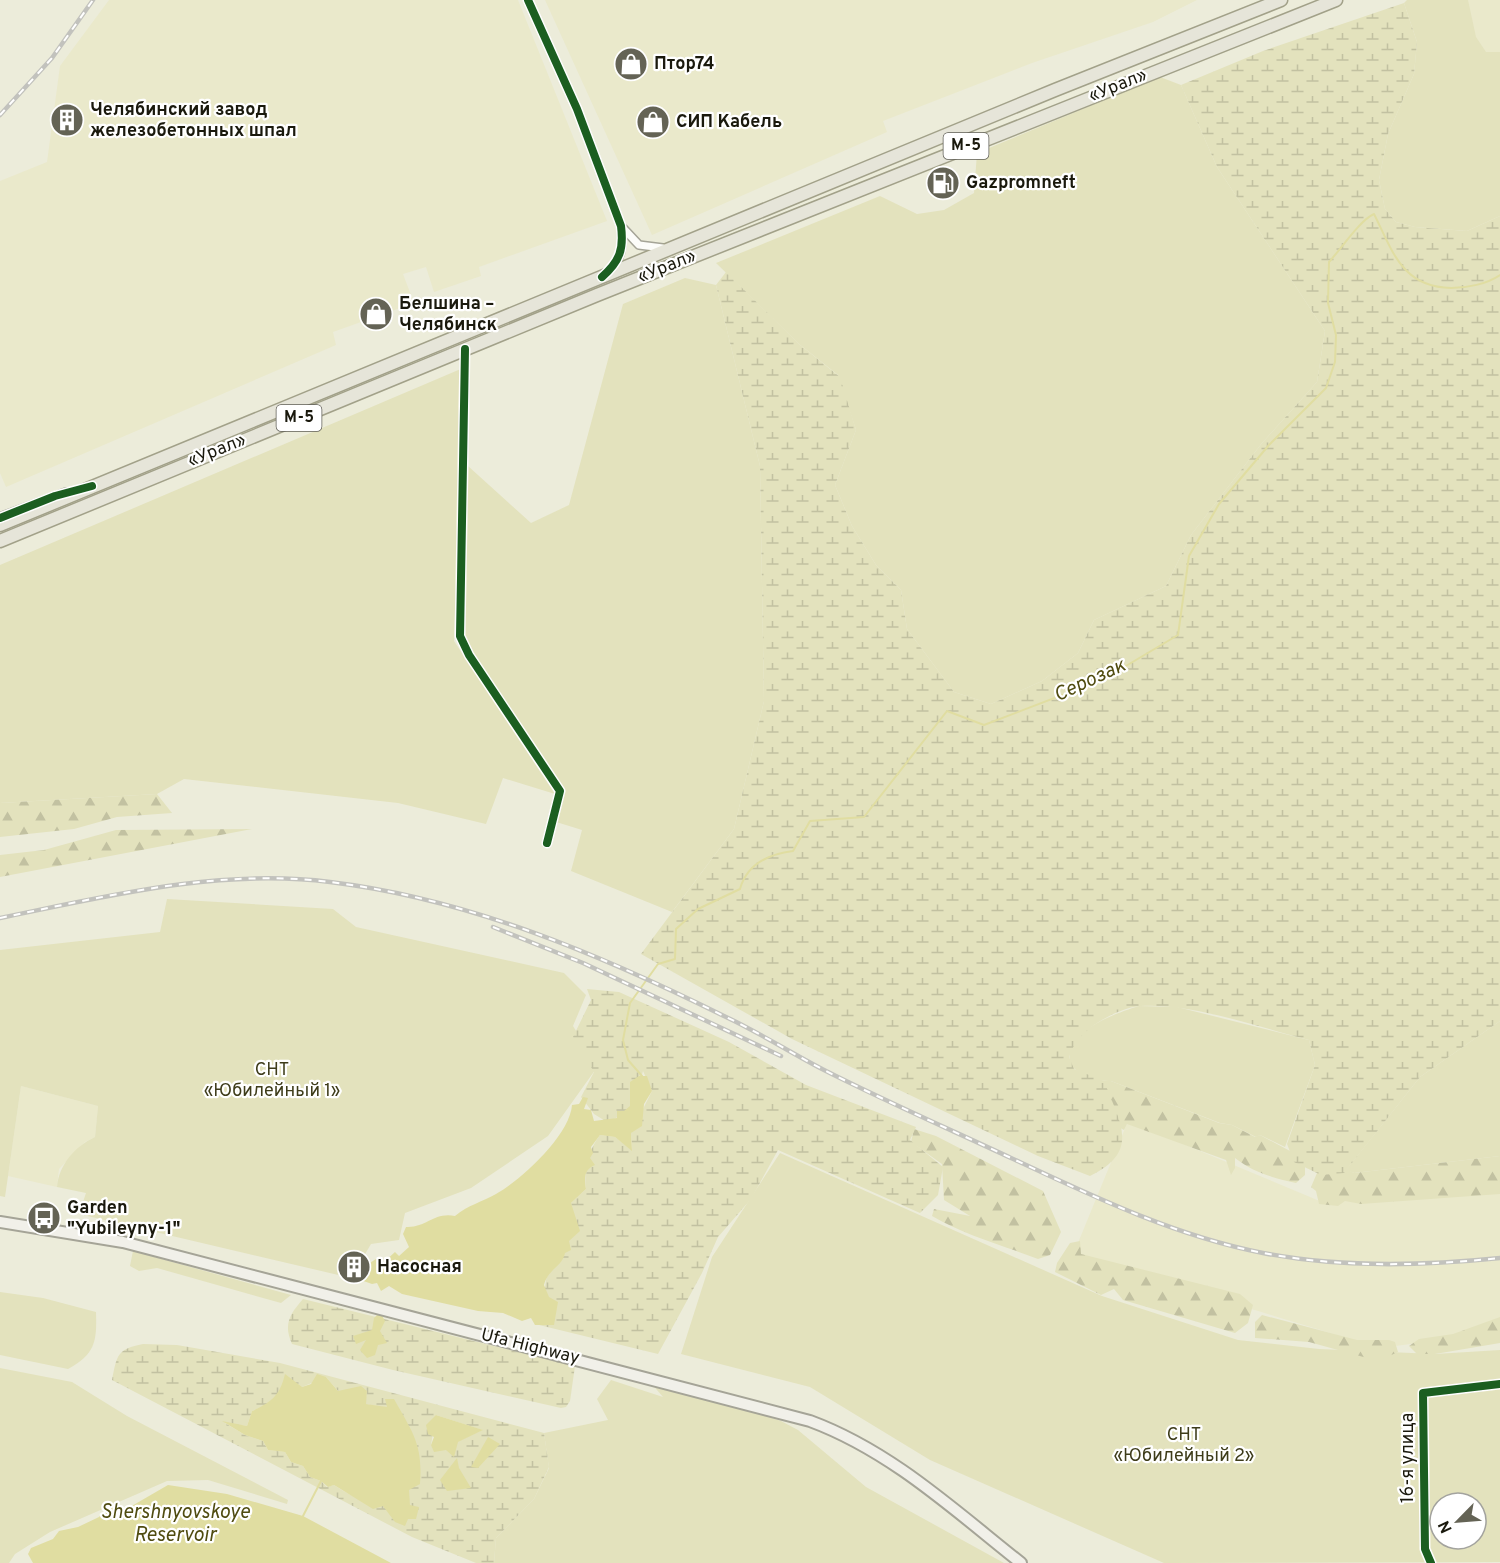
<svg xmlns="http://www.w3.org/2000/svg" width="1500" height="1563" viewBox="0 0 1500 1563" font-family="Overpass,sans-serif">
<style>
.built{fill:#eae9cb}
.green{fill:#e3e2bd;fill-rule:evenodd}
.forest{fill:url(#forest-firs)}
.wetland{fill:url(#wetland-marsh);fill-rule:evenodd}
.water{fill:#e0dda1}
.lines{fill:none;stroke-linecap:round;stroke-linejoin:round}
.stream{stroke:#e0dda1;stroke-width:2}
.minor-casing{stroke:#a5a497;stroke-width:10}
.tertiary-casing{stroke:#a5a497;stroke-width:12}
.secondary-casing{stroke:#a5a497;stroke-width:14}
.primary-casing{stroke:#a2a189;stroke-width:15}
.minor{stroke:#fcfcf9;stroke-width:7}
.tertiary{stroke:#fcfcf9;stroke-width:9}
.secondary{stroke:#f1f0e9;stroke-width:10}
.primary{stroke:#e6e5d9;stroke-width:12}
.rail-casing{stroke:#c2c2bd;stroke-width:4.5}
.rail{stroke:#fff;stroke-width:2;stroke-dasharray:7;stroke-linecap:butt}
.cycleway-casing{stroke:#fff;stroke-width:11}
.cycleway{stroke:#1b5e20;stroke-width:8}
.labels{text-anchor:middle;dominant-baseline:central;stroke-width:4.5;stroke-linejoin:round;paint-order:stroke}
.shield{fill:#fff;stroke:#5f5e56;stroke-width:1.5}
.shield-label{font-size:16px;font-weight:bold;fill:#1a190d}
.poi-label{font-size:18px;font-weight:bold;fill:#1a190d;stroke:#fff;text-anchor:start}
.street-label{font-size:18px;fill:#1a190d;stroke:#fff}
.park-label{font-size:18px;fill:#3e3c1a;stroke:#fff}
.water-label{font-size:20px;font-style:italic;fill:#504c10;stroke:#fff}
</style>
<defs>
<pattern id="forest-firs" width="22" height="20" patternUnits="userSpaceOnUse" patternTransform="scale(1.5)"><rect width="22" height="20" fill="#e3e2bd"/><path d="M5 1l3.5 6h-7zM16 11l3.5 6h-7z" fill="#c2c1a1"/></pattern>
<pattern id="wetland-marsh" width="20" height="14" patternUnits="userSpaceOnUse" patternTransform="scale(1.5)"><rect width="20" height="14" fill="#e3e2bd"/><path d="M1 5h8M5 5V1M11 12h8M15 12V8" fill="none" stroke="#c2c1a1"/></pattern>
</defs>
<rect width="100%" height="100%" fill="#ececda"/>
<!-- built -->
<g class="built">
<path d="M109,0h409l89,221 -128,46 2,9 -47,16 -8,-25 -23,7 11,29 -81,29 3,13 -330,142 -6,-14v-292l47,-19 13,-96z"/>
<path d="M545,0h652l-44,22 -121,41 -149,58 4,11 -235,103z"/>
<path d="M1455,0h45v74l-24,4z"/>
<path d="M21,1086l77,20 -3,31 -10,5 -26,27 -2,18 -49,-11z"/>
<path d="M1128,1121l194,81 178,-13v138l-52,12 -68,9 -307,-93z"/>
</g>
<!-- green -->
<g class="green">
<path d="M1407,0h61l8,37 10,15h14v164l-33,15 -52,-4 -19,-5 -11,-13 -6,-29 9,-46 26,-60 3,-32 -13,-39z"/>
<path d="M1160,77l21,8 36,82 108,164 -8,51 -55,61 -71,92 -25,51 -72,34 -16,33 -36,28 -51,23 -37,-12 -47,-63 -6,-39 -25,-25 -24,-39 -17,-41 21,-55 -18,-55 -39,-31 -83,-81 164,-67 37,18 27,-4 30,-17 3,-40z"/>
<path d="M685,278l31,7 44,181 4,235 -30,128 -62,83 -101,-41 11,-41 -29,-9 6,-24 -95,-158 -3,-12 7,-161 63,57 38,-18 54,-201z"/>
<path d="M463,368l-9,273 101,153 -52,-16 -17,46 -88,-21 -214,-24 -27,15 -157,9v-238z"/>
<path d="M167,899l166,10 23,18 208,46 22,22 -13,31 25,40 -50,70 -77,52 -66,25 -6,27 -28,4 -20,34 -272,-64 7,-21 -29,-6c2,-22 17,-40 38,-50l3,-31 -77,-20 -16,111 -5,-1v-246l160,-18z"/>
<path d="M1139,1006l38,1 132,33 6,25 -30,82 -25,-12 -4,2 -24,-12 -12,-2 -109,-42c-13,1 -30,-6 -40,-15 -12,-33 45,-53 68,-60z"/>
<path d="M1500,1021v135l-146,17 -8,-3 74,-93z"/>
<path d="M780,1153l322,143 136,44 81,9 116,5 65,-4v212l-336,1 -234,-103 -120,-73 -129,-33 31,-97zM1440,1503h36v36h-36z"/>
<path d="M133,1251l158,44 -10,8 -124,-35 -18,3 -9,-5z"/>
<path d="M0,1292l43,6 53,14c1,30 -1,42 -28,57l-68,-14z"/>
<path d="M0,1368l72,14 55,34 161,84 -1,4 -79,-24 -41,1 -117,51 -35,22 -6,9h-9z"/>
<path d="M611,1380l52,17 -12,-14 52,12 78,26 17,9 68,57 138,76h-510l2,-25 38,-39 15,-31 -5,-35 64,-13 -11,-21z"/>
</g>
<!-- forest -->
<g class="forest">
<path d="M157,794l15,19 -55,4 -43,12 -74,8v-34z"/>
<path d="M252,829l-252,48v-22l44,-5 72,-20z"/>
<path d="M1104,1081h7l108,42 13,2 23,12 5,-2 45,24v16l-9,8c-22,-5 -42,-10 -61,-25v10l-4,7 -5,-15 -99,-36 -3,6 -46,-25 20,-7z"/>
<path d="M914,1129l22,7 107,55 18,41 -11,23 -12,4c-36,-14 -74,-24 -106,-43l2,-7 36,7 -26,-16 -2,-36 -31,-22z"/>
<path d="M1500,1156v38l-139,10 -16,-3 -7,5 -19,-2 -3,-13 -5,-4 9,-21h20l14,7z"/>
<path d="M1080,1241l1,13 159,40 13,11 -5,18 -13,10 -112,-33 -9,-11 -13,6 -46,-23 2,-9 13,-20z"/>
<path d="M1262,1315l95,25h32l6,2 3,10 -20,9 -69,-19 -54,-4v-16z"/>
<path d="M1500,1317v26l-65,11h-18l-8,-8 10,-7 34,-5z"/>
</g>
<!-- wetland -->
<g class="wetland">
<path d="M1404,3l13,39 -3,32 -26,60 -9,46 6,29 11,13 19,5 52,4 33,-15v805l-80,56 -76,96 -23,2 -27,-13 -7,-18 28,-79 -6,-25c-50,-13 -118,-37 -168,-34 -16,1 -33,10 -47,19 -12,9 -20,17 -25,32l5,12 30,12c16,42 37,70 -14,95l-52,-20 -246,-117 -151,-85 93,-125 30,-128 -4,-235 -44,-181 10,-13 73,72 41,33 16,53 -21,55 17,41 24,39 25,25 6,39 47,63 37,12 51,-23 36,-28 16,-33 72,-34 25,-51 71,-92 55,-61 8,-51 -108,-164 -36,-82 82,-34z"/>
<path d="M587,989l32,3 110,50 77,43 110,42 -6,13 33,27 -5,28 -18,18 -142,-63 -27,49 -33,38 -16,36 -44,81 -119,-29 8,-51c27,-23 22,-38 24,-71l15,-14c-3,-18 3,-40 14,-54l15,2 17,13 -1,-17 21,-42 -9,-20c-8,27 -7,40 -36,51l-13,-8 -13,-17 13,-25 -21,-35 18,-37z"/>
<path d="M303,1299l272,67 -5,35 -4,6 -5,1 -168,-38 -101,-26c-9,-20 -2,-30 11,-45z"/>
<path d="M143,1344l34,1 103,18 264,70 5,34 -15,32 -38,39 -2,25h-18l-64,-26 -300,-157c5,-25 5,-31 31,-36zM326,1377l12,14h29l-2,13 23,4 22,97c-28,1 -52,-3 -76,-20l-7,2 -6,-6 -11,-4 -7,-11 -12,-4 -6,-10 -17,-2 -5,-9 -18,-6 -20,-12 22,3 5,-15 21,-9 9,-16 20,1zM436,1415l46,15 -25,12 -26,3z"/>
</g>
<!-- water -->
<g class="water">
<path d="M639,1076h8l5,15 -8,13 -2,22 -11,7 1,18 -17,-14 -15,-2 -9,12 2,6 -3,5 5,7c-11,5 -11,12 -9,24l-15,14 9,28 -11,10 2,9 -6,3c-3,14 -17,16 -21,32l5,12 9,5 -4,23h-19l-4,-7 -9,3 -19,-8 -25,-2 -76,-17 -13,-8 -8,5 -4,-8 -5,1 -20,-7 5,-6 19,-12 8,3 11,-10 4,4 10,-9 -6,-13 3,-7c21,1 27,-15 49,-11 13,-11 27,-14 41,-22 25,-14 74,-59 76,-89l7,-1 4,-7 5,1 -4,11 7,1 3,11 23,-3v-7h7l6,-5v-24z"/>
<path d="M380,1312l5,9 -5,10 7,12 -9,2 -3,10 -8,3 -7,-8 6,-10 -10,4 -3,-8 19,-6 2,-12z"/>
<path d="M285,1374l17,13 9,-3 6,-10 9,3 12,14 23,-5 6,5 -1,13 21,3 -2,-8h9c19,34 29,46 26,85l-11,6 1,15 9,2 -3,12h-8l-3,7 -10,-4 -12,-16 -10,3 -39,-24 -6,2 -7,-6 -11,-4 -7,-11 -12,-4 -6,-10 -17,-2 -5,-9 -18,-6 -23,-14 25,5 5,-15c20,-9 28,-16 33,-37z"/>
<path d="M436,1415l47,15 -25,12 -4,15 -8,-7 -12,2 -3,-7 3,-8 -6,-3 -2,-9z"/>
<path d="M488,1437l12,7 -22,24 -7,-1z"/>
<path d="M457,1458l2,10 12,20 -24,3 -7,-11z"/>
<path d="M168,1485l59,9 76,22 88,47h-358l-5,-9 3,-6 22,-9 6,-8 19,-4 21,-10 8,-9 23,-1z"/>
</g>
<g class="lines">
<!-- stream -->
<g class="stream">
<path d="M642,1076l-14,-16 -5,-20 7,-37 28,-39 17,-5 1,-30 22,-20 42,-20c7,-25 29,-35 53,-38l17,-30 54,-4 83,-106 37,14 120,-46 74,-44 11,-79 30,-52 50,-59 57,-57 9,-26 1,-27 -8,-32 1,-41c12,-13 31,-42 45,-48 19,38 28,73 77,74 16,0 36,-4 49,-13"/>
<path d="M303,1516l18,-35"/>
</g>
<defs>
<g id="minor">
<path d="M528,0l49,109 44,117c2,18 2,32 -12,45"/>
<path d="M623,228l16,17 24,3"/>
<path d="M465,349l-5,287 9,19 91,136 -13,52"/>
<path d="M1431,1563l-6,-14 -2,-156 77,-9"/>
</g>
<path id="tertiary" d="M0,518l66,-25"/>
<path id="secondary" d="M0,1222l123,20 687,179c81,30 144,89 211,142"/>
<g id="primary">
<path d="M0,525l1055,-435 226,-90"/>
<path d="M0,541l597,-246 739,-295"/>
</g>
</defs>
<!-- minor casing -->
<use href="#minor" class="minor-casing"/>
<!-- tertiary casing -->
<use href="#tertiary" class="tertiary-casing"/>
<!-- secondary casing -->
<use href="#secondary" class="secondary-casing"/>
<!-- primary casing -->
<use href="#primary" class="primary-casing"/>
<!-- minor -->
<use href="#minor" class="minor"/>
<!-- tertiary -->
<use href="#tertiary" class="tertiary"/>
<!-- secondary -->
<use href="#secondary" class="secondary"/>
<!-- primary -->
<use href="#primary" class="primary"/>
<defs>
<g id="rail">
<path d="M0,115l52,-57 41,-58"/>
<path d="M0,918c107,-22 220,-50 330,-36 140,17 271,73 396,135 34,16 65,36 98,53 61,31 125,59 187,88 81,38 164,78 252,95 78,15 158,13 237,5"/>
<path d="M493,927l90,36 198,93"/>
</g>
</defs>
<!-- rail casing -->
<use href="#rail" class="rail-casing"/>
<!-- rail -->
<use href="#rail" class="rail"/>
<defs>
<g id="cycleway">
<path d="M528,0l49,109 44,117c3,23 -1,35 -19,51"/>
<path d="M465,349l-5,287 9,19 91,136 -13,52"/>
<path d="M0,518l55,-22 37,-10"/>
<path d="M1431,1563l-6,-14 -2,-156 77,-9"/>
</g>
</defs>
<!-- cycleway casing -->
<use href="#cycleway" class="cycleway-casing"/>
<!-- cycleway -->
<use href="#cycleway" class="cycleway"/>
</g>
<!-- icons -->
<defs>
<symbol id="shop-disc" viewBox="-11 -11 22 22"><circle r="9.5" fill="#646355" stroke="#fff"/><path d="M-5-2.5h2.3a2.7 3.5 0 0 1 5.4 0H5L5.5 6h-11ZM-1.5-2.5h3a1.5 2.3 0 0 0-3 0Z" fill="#fff"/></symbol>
<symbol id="building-disc" viewBox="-11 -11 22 22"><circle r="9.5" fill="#646355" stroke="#fff"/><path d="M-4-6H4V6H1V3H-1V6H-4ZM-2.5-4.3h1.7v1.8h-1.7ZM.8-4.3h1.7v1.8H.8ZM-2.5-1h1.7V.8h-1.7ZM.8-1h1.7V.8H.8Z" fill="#fff"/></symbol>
<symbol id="fuel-disc" viewBox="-11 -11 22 22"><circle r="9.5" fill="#646355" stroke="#fff"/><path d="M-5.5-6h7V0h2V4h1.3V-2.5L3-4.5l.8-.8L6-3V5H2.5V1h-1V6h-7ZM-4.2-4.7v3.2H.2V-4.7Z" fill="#fff"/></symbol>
<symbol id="bus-disc" viewBox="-11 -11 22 22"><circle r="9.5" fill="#646355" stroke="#fff"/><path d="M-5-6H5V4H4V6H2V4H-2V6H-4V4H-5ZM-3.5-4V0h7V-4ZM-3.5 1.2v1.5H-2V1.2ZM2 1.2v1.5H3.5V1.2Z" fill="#fff"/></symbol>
</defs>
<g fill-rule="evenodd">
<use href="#shop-disc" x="612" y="45" width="38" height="38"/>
<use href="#building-disc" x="48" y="101" width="38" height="38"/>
<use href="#shop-disc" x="634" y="103" width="38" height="38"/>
<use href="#fuel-disc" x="924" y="164" width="38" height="38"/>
<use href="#shop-disc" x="357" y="295" width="38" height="38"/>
<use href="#bus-disc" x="25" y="1199" width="38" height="38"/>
<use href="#building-disc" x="335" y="1248" width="38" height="38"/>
</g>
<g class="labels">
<!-- shield labels -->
<g class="shield">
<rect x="943.5" y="133" width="45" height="26" rx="4.5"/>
<rect x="276.5" y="405" width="45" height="26" rx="4.5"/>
</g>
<g class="shield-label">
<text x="966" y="146">М-5</text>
<text x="299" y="418">М-5</text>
</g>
<!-- poi labels -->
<g class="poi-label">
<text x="654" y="64">Птор74</text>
<text x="90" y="110">Челябинский завод<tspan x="90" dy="21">железобетонных шпал</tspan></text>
<text x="676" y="122">СИП Кабель</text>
<text x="966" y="183">Gazpromneft</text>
<text x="399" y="304">Белшина –<tspan x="399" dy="21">Челябинск</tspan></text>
<text x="67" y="1208">Garden<tspan x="67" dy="21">"Yubileyny-1"</tspan></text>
<text x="377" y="1267">Насосная</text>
</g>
<!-- street labels -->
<g class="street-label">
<text transform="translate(1118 86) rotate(-22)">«Урал»</text>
<text transform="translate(667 267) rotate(-22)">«Урал»</text>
<text transform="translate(217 451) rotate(-22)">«Урал»</text>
<text transform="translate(530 1347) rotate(14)">Ufa Highway</text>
<text transform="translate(1408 1458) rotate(-90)">16-я улица</text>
</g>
<!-- park labels -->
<g class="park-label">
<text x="272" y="1070">СНТ<tspan x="272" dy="21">«Юбилейный 1»</tspan></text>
<text x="1184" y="1435">СНТ<tspan x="1184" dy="21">«Юбилейный 2»</tspan></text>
</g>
<!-- water labels -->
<g class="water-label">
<text transform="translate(1090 681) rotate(-25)">Серозак</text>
<text x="175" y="1513">Shershnyovskoye<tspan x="175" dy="23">Reservoir</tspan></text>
</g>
</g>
<!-- north arrow -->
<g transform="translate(1458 1521) rotate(245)"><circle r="28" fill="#ffffff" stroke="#a3a39e" stroke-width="1.5"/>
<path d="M0-4.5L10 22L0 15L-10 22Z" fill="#646355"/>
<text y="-9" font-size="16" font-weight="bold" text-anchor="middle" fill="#1a190d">N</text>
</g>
</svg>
